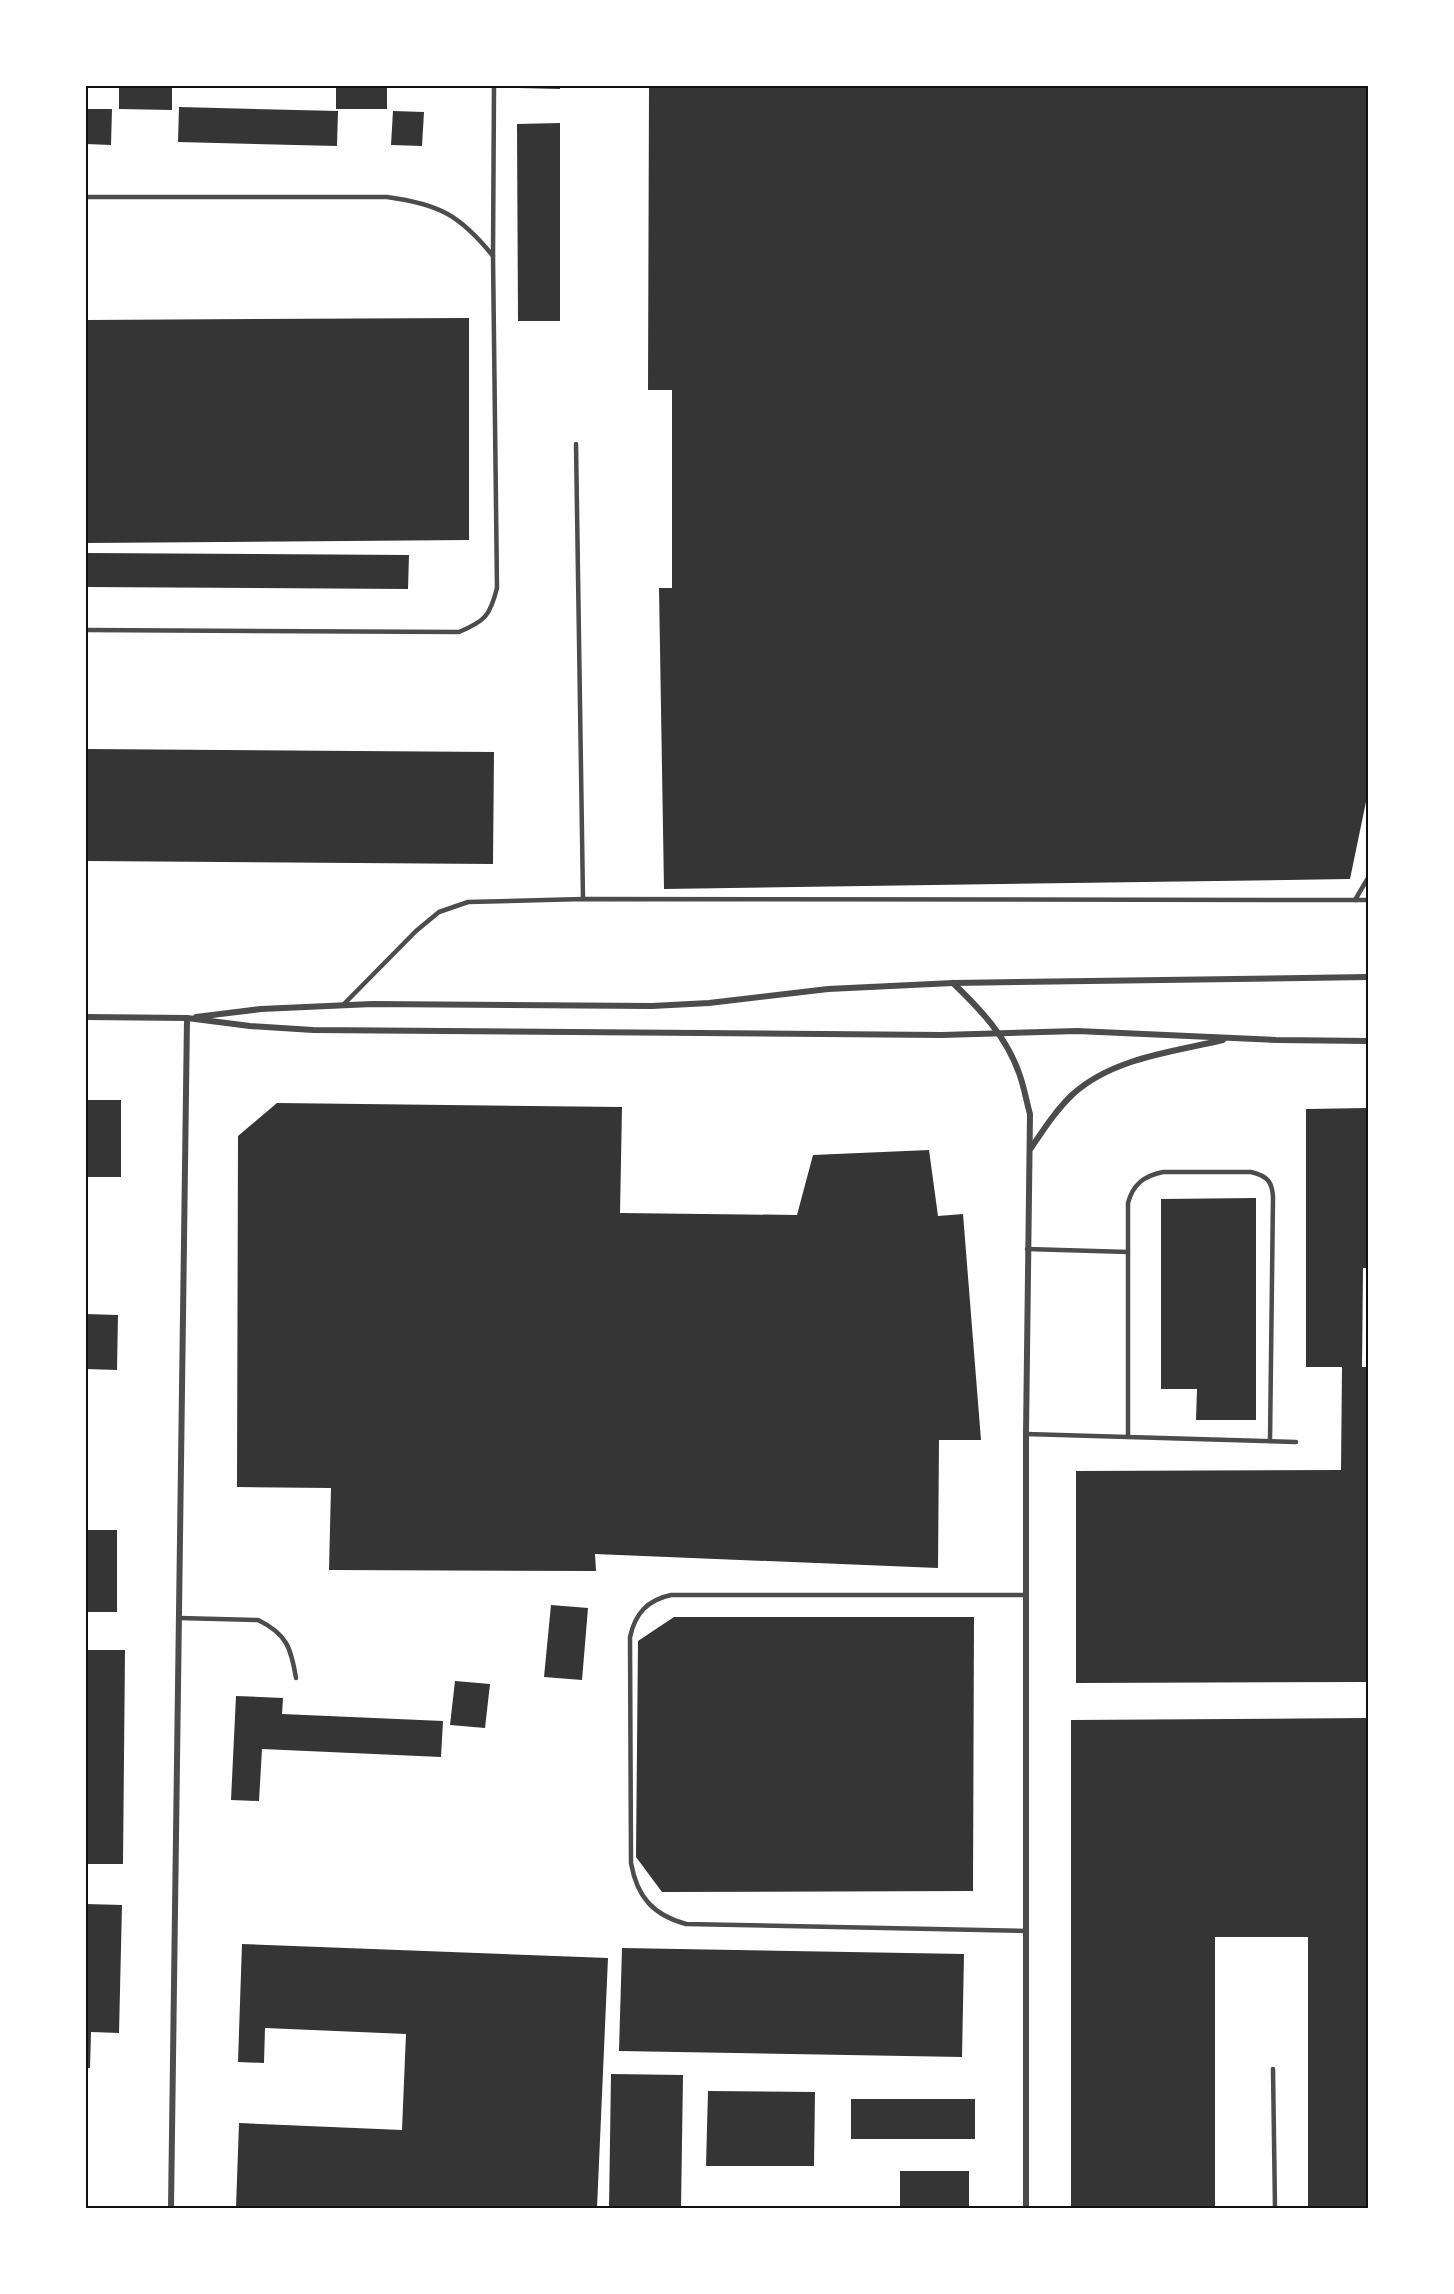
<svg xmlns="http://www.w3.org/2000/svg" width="1454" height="2294" viewBox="0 0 1454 2294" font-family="Literata,serif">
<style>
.building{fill:#353535}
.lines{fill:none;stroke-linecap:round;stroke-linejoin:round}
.service{stroke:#4c4c4c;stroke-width:4.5}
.minor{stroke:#4c4c4c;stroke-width:6}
.neatline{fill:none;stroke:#111;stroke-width:2}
</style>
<rect width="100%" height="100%" fill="#fff"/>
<!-- building -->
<g class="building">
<path d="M119,86h53v24l-53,-1z"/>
<rect x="336" y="86" width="51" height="23"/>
<path d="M519,86h41v3l-41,-1z"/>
<path d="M649,86h719v706l-18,87 -686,10 -5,-301h13v-198h-24z"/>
<path d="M179,107l159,4 -1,35 -159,-4z"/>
<path d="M86,109h26l-1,36 -25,-1z"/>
<path d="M393,111l31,1 -2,34 -31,-1z"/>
<path d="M560,123v198h-42l-1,-197z"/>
<path d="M469,318v222l-383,3v-223z"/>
<path d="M86,553l323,2 -1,34 -322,-2z"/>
<path d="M86,749l408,3 -1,112 -407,-3z"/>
<rect x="86" y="1100" width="35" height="77"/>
<path d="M277,1103l345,4 -2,106 177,2 16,-60 116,-5 9,66 25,-2 18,226h-42l-1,128 -343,-14 1,17 -267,-1 2,-82 -94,-1 1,-351z"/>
<path d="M1368,1108v160h-5l-1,99h6v315l-292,1v-212l265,-1 1,-103h-36v-258z"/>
<path d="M1256,1198v222h-60l1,-31h-36v-190z"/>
<path d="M86,1314l32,1 -1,55 -31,-1z"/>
<rect x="86" y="1530" width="31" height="82"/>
<path d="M551,1605l37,3 -6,72 -38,-3z"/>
<path d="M674,1617h300l-1,274 -311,1 -26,-35 2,-216z"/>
<path d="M86,1650h39l-2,214h-37z"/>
<path d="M455,1681l35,3 -5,44 -35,-3z"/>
<path d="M236,1696l47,2 -1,16 161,7 -2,36 -179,-8 -3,52 -28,-1z"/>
<path d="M1368,1718v490h-60v-271h-93v271h-144v-488z"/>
<path d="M86,1904l36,1 -3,128 -28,-1 -1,36h-4z"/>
<path d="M242,1944l366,14 -11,250h-361l3,-85 163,7 4,-96 -141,-6 -1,35 -26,-1z"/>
<path d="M622,1948l342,6 -2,103 -343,-6z"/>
<path d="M611,2074l72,1 -2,133h-72z"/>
<path d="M708,2091l107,1 -1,74h-108z"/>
<rect x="851" y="2099" width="124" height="40"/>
<rect x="900" y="2171" width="69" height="37"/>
</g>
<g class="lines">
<!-- service -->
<g class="service">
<path d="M86,197h301c52,7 73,18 106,59"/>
<path d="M576,444l7,455"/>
<path d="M86,630l373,2c26,-11 31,-16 38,-44l-4,-332 1,-170"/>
<path d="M1355,900l13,-22"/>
<path d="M344,1004l72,-73 23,-19 29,-10 115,-3 785,1"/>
<path d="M1027,1249l101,3"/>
<path d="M1026,1434l270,8"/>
<path d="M1128,1437v-234c5,-19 16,-27 35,-31h88c16,4 21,9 22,25l-3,244"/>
<path d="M1026,1595h-355c-24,5 -36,19 -41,42l1,226c6,34 22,52 55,61l341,7"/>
<path d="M179,1618l79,2c29,14 33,28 38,58"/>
<path d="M1273,2069l2,139"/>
</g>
<!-- minor -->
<g class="minor">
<path d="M953,983c27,26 53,53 66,90 5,13 7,27 11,41l-4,320v774"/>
<path d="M86,1017l101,1 63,8 63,4 629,5 135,-4 199,9 92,1"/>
<path d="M196,1017l65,-8 111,-5 280,2 57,-3 119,-14 125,-6 415,-6"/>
<path d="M1031,1148c13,-19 25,-38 42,-54 40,-36 99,-42 150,-54"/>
<path d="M171,2208l16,-1190"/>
</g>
</g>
<!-- border -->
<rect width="1454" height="2294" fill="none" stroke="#ffffff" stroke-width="174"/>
<rect x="87" y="87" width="1280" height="2120" class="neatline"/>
</svg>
